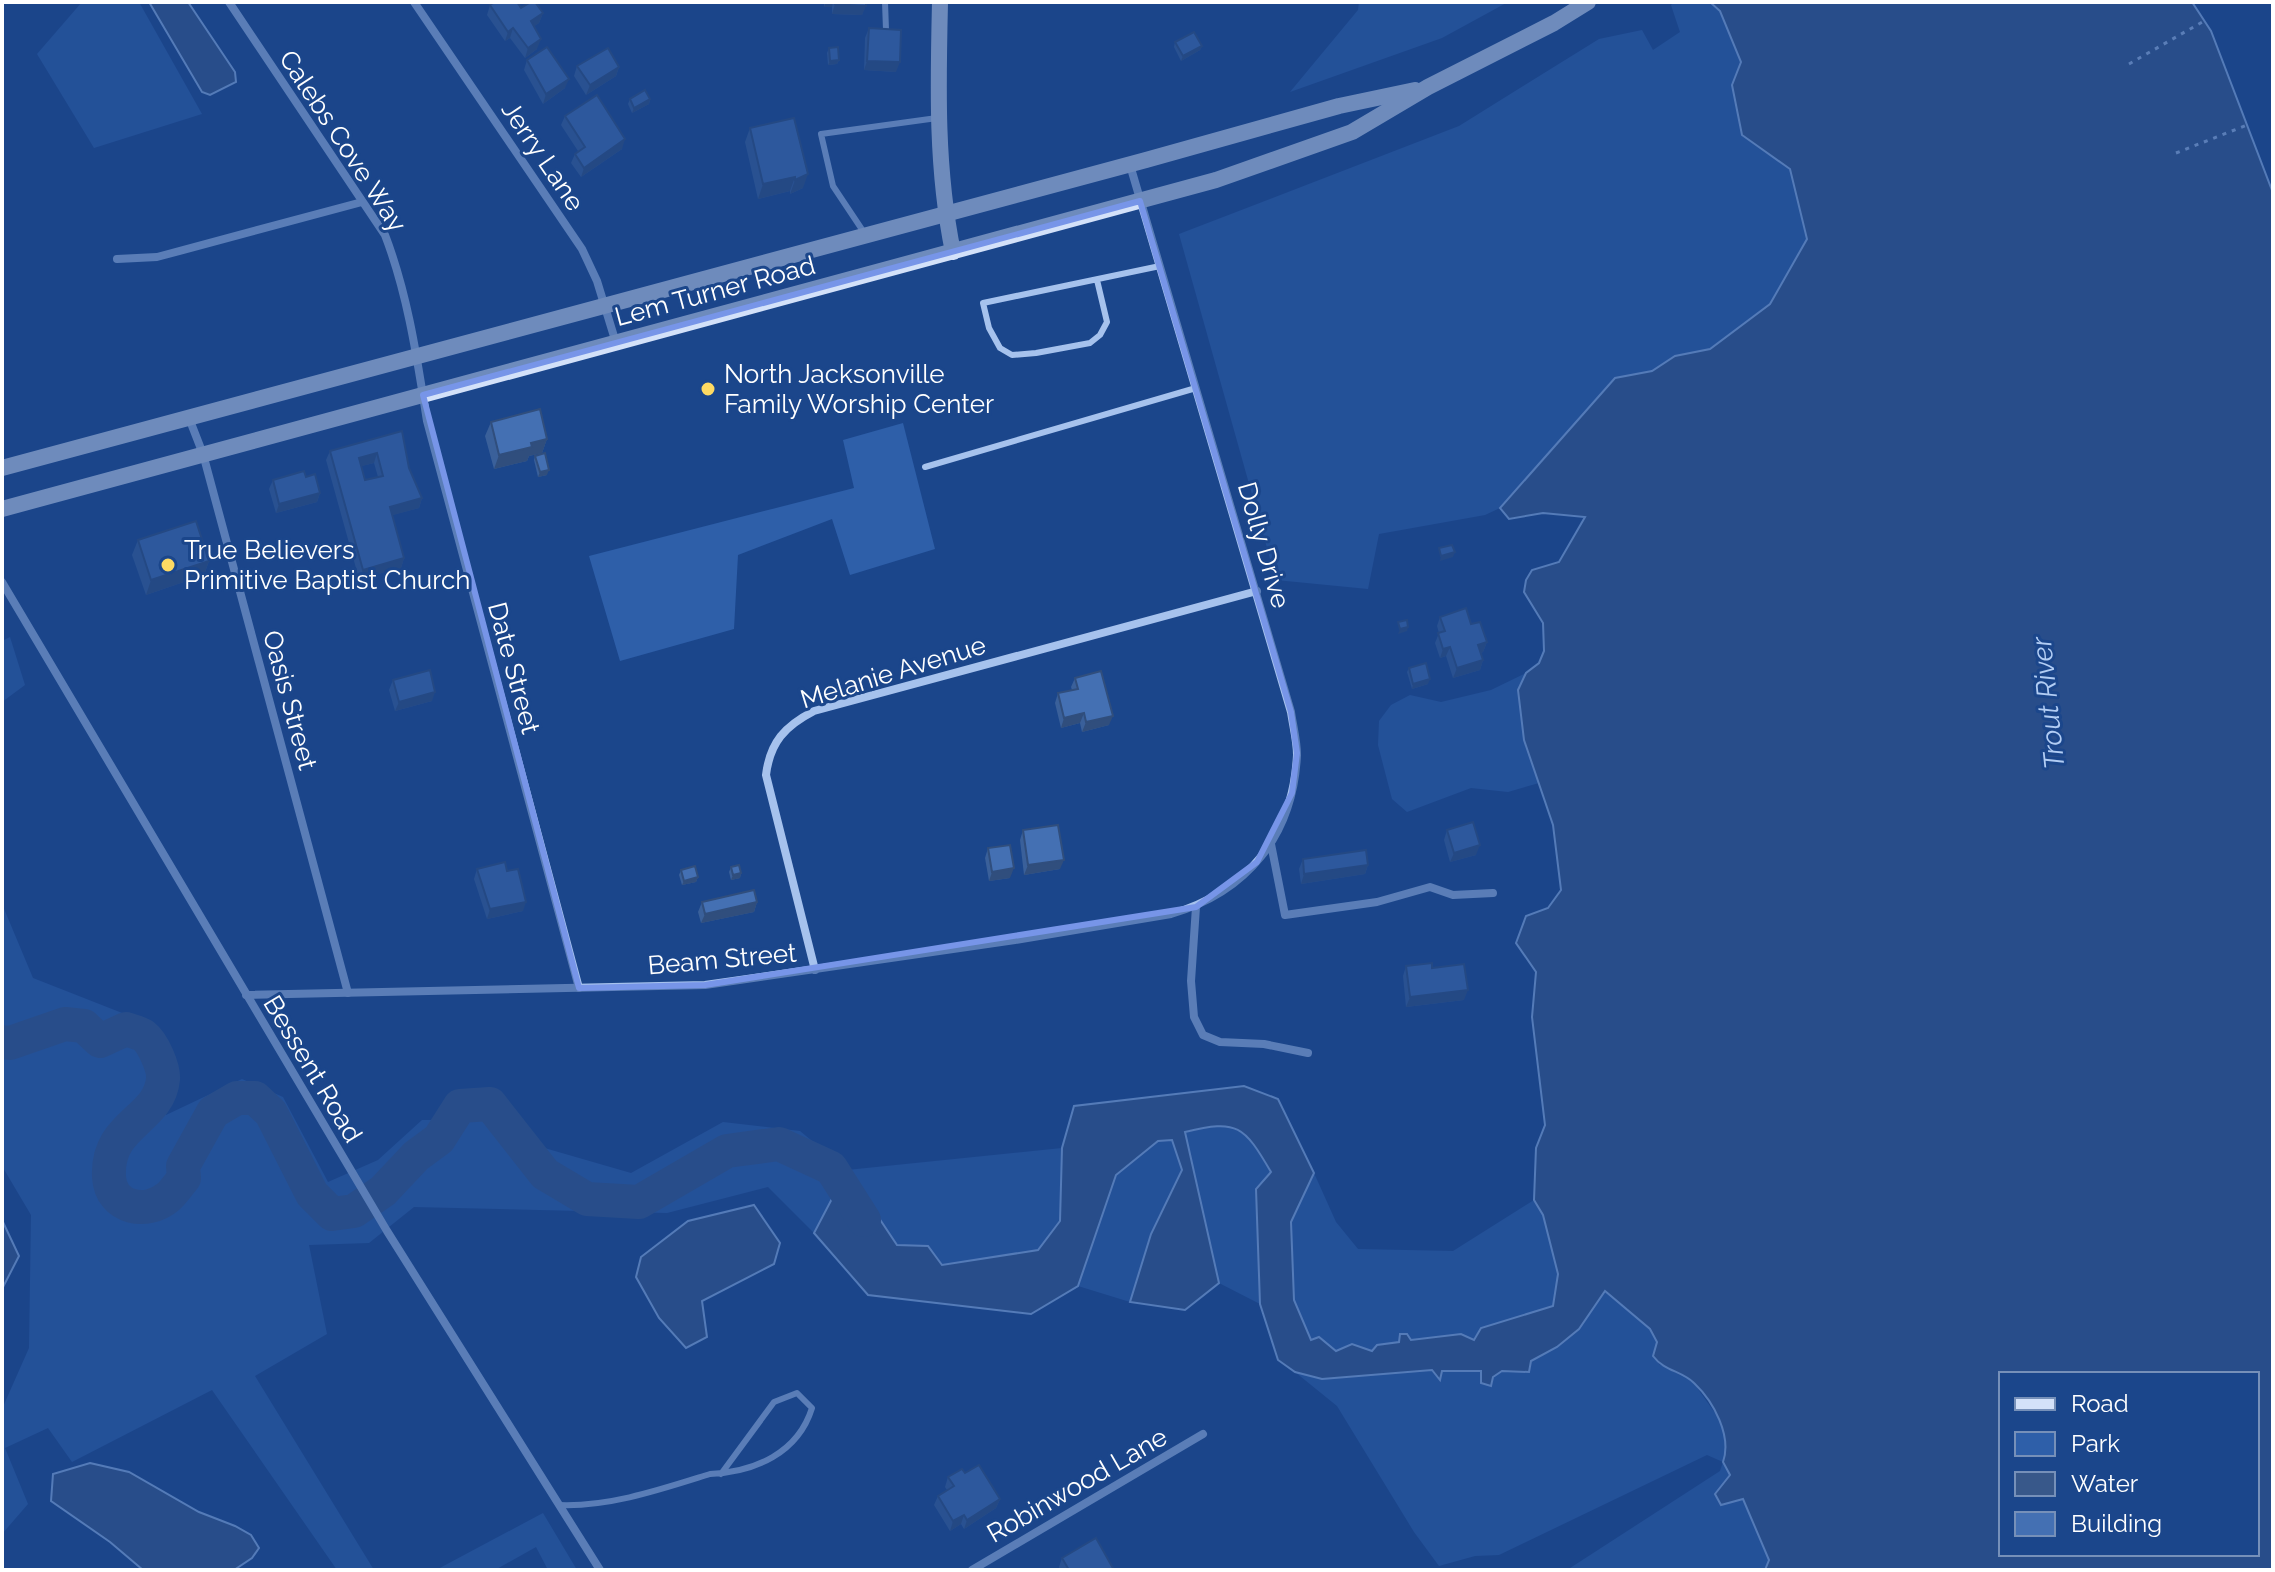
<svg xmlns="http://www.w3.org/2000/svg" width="2275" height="1572" viewBox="0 0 2275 1572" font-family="Raleway,sans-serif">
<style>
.green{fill:#2e5fa9}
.water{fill:#38588a;stroke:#99bcef;stroke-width:2;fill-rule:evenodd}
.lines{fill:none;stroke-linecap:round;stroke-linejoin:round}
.river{stroke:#38588a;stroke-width:34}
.path{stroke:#a6c2ed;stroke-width:3;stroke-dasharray:4 6;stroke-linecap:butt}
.lane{stroke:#a6c2ed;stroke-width:6}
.street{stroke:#a6c2ed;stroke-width:8}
.secondary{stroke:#d3e1f9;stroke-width:16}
.wall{fill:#3a609a;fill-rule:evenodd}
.shaded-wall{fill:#304e7d}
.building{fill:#4470b3;stroke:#304e7d;stroke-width:2;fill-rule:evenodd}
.marked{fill:none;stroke:#7795e8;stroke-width:6;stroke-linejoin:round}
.poi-dot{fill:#feda63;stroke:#1b468b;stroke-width:3}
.labels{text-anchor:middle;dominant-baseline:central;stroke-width:6;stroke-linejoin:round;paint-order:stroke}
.street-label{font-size:26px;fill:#fff;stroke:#1b468b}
.poi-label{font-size:26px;fill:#fff;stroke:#1b468b;text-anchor:start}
.water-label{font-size:28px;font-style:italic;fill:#b2cdf4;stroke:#1b468b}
</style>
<rect width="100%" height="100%" fill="#1b468b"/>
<!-- green -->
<g class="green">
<path d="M82,2h57l63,112 -108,34 -57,-94z"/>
<path d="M1359,2h149l-66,36 -152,54 68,-82z"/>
<path d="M1674,2h36l10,8 21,52 -9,23 10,50 48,34 17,70 -37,65 -60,45 -35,7 -23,15 -37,7 -115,130 -15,7 -106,19 -11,55 -92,-9 -97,-346 280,-108 140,-87 43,-9 11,20 27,-18 -9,-27z"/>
<path d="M903,423l32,126 -85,26 -18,-56 -94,36 -4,74 -114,32 -31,-105 265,-68 -11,-48z"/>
<path d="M10,637l15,48 -23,17v-61z"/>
<path d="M1526,673l-8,17 6,50 15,43 -31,9 -37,-4 -64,24 -15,-13 -14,-54 1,-24 12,-16 19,-10 31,7 50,-12z"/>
<path d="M2,904l31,74 107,42 34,42 -8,53 76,-36 41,18 45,85 50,-22 44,-40h15l34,-31 29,6 41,52 90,26 92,-51 77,9 47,39 215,-22 -2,73 -22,29 -96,15 -14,-19 -31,-1 -50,-74 -33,62 -46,-46 -101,26 -253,-6 -45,36 -60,2 18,89 -72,42 119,194h-37l-125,-180 -140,72 -24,-34 -43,20 23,56 -26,30v-125l27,-61 2,-133 -29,-49z"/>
<path d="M1225,1124l26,14 20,34 -15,18 4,114 -41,-21 -34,-151z"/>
<path d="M1172,1140l10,30 -31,64 -21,68 -52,-16 38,-111 42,-34z"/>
<path d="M1314,1173l22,49 22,27 95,2 81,-51 9,15 15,59 -5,32 -72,22 -7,12 -13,-6 -50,6 -11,-6 -1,8 -22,3 -5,6h-36l-17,-14 -8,3 -17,-40 -3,-78z"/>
<path d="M1605,1291l45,38 7,13 2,22 34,18 27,38 23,79 26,61 -4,10h-198l153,-99 3,-9 -16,-7 -208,100 -24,1 -36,10 -25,-34 -77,-126 -42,-34 27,7 110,-9 8,9 1,-8h40l12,6c12,-8 26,-11 40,-18 36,-16 50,-36 72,-68z"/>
<path d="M543,1513l34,57h-29l-12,-23 -41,23h-59z"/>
</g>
<!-- water -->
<g class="water">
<path d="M149,2h39l47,70 1,10 -26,13 -8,-3z"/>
<path d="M1710,2h482l19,29 62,162v1377h-508l4,-10 -26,-61 -22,6 -6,-11 15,-19 -7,-13c9,-26 -9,-60 -29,-79 -12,-12 -30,-12 -41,-27l4,-14 -7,-13 -45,-38 -26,38 -22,18 -26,14 -2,11 -27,-1 -9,6 -2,9 -10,-3v-12h-39l-2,9 -8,-10 -110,9 -27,-7 -17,-12 -18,-56 -4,-115 15,-17c-27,-46 -33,-53 -86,-40l34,151 -34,27 -55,-8 21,-68 31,-64 -10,-30 -14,1 -42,34 -38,111 -47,28 -163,-19 -54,-62 33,-63 50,75 31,1 14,19 96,-15 22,-29 2,-73 12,-42 170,-20 34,13 36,74 -23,49 3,78 17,40 8,-3 17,14 16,-7 20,7 5,-6 22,-3 1,-8h7l4,6 50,-6 13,6 7,-12 72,-22 5,-32 -15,-59 -9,-15 2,-52 9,-23 -13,-108 4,-45 -20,-29 10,-27 22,-8 13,-18 -8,-65 -29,-85 -6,-50 8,-17 13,-10 5,-12 -1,-28 -19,-31 2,-12 6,-10 27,-8 26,-45 -42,-4 -34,6 -9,-11 115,-130 37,-7 23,-15 35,-7 60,-45 37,-65 -17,-70 -48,-34 -10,-50 9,-23 -21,-51zM2257,1374v180h-256v-180z"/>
<path d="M754,1205l26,38 -6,21 -72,37 5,36 -21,11 -27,-30 -23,-41 5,-20 47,-36z"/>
<path d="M2,1220l17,36 -17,33z"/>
<path d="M90,1463l39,9 70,40 36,14 16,9 8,13 -7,10 -18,12h-91l-33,-28 -59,-41 2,-27z"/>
</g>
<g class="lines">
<!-- river -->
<path class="river" d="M2,1042l8,1 55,-19 19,2 16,15 26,-12c5,2 14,4 18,7 9,7 20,32 19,43 -4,42 -57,44 -54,98 2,32 38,38 59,20 6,-5 11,-13 16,-19l-1,-12 30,-54 24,-14h18l16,15 41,81 20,20 22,-3 29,-20 33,-35 23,-17 21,-33 30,-2 55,70 42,25 52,3 88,-51 52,-7 52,24 33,52"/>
<!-- path -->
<g class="path">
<path d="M2129,64l75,-43"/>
<path d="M2176,153l71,-28"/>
</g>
<!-- lane -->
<g class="lane">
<path d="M885,2l1,28"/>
<path d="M865,234l-32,-48 -12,-52 116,-16"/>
<path d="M1097,280l10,42 -7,13 -10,8 -54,10 -24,2 -12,-7 -11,-20 -6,-25 177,-37"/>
<path d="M925,467l271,-79"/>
<path d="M559,1505c51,2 103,-16 151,-31 45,-2 88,-21 102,-66l-15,-15 -23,9 -53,72"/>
</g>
<!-- street -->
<g class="street">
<path d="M229,2l156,233c23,60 32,123 42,186l152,567"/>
<path d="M414,2l168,247 15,32 19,62"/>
<path d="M117,259l40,-2 205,-55"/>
<path d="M189,418l14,36 145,539"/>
<path d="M2,582l385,649 213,339"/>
<path d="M1271,844l14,71 92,-13 53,-15 23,8 40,-2"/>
<path d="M1196,907l-5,74 3,36 9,18 17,7 44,2 44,9"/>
<path d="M815,970l-49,-195c4,-33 19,-49 48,-64l443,-120"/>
<path d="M246,995l459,-10 310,-45 156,-26c76,-22 122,-78 126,-159 0,-14 -4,-29 -6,-43l-161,-547"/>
<path d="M972,1570l231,-136"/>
</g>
<!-- secondary -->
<g class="secondary">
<path d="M940,2c-2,85 -4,167 13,250"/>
<path d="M2,468l1144,-308 193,-54 76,-16"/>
<path d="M2,509l1214,-329 136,-48 76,-45 126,-64 34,-21"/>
</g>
</g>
<!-- wall -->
<g class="wall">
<path d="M824,2h42l-4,13 -30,-1v-7h-8z"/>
<path d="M490,5l31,3 22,5 -4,10 -5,3 3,23 -12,9 -15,-20 -5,3 -18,-26z"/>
<path d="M869,28l27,44 -32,-2 1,-32z"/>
<path d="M1175,42l27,4 -2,4 -19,11 -7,-14z"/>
<path d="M829,48l10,12 -2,4 -9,1 -1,-12z"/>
<path d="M527,60l38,28 -22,16 -19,-34z"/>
<path d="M577,66l42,1 -3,9 -30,19 -12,-19z"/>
<path d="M630,99h20l-1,5 -17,9 -4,-9z"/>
<path d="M565,116l57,33 -41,28 -10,-14 4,-9 3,-3 -17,-26z"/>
<path d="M794,118l9,70 -13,6v-3l-32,8 -13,-57 5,-14z"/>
<path d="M491,422l56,17 -5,14 -13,3 -2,5 -33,8 -9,-33z"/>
<path d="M402,431l7,37 13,30 -3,10 -27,7 12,43 -3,10 -42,11 -33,-119 4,-9zM374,463l4,14 -13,3 -4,-14z"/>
<path d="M535,456l12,19 -9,2 -4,-17z"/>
<path d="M306,477l14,16 -3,9 -41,11 -7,-24 4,-9z"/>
<path d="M138,540l71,21 -5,14 -58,20 -14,-40z"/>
<path d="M1440,617l31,7 16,18 -4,10 -2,1 2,7 -3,10 -27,8 -7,-22 -6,2 -5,-15 4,-10 -2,-7z"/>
<path d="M1409,668l19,16 -16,5 -5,-17z"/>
<path d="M1075,678l34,47 -27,7 -2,-9 -19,5 -6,-25 3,-10 14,-3 -1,-3z"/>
<path d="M393,680l39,21 -37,10 -6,-21z"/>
<path d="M1023,830l37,39 -36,6 -4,-35z"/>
<path d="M1447,830l29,25 -26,7 -6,-22z"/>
<path d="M988,848l22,30 -21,3 -4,-23z"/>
<path d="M1303,859l65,6 -3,9 -64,10 -2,-15z"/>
<path d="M731,867l10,6 -1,5 -9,2 -2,-8z"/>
<path d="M477,869l30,2 16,40 -36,8 -13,-40z"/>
<path d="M681,870l17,7 -2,5 -14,3 -3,-10z"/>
<path d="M702,902h55l-3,10 -53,11 -3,-11z"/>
<path d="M1406,966l26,2 32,32 -58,7 -3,-31z"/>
<path d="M948,1477l52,22 -4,9 -32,21 -3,-5 -11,7 -16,-26 4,-9 9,-6 -2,-3z"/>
<path d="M1062,1558l52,12h-54l-1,-3z"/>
</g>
<!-- shaded-wall -->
<g class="shaded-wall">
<path d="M826,2h7l-1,5h-8z"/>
<path d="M835,4l31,2 -4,9 -30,-1z"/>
<path d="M543,13l-4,10 -11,8 3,-10z"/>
<path d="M513,28l-3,10 -5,3 3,-9z"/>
<path d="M541,39l-4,10 -12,9 3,-10z"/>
<path d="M1202,46l-2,4 -19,11 2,-5z"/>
<path d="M839,60l-2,4 -9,1 2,-4z"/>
<path d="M867,61l33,1 -4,10 -32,-2z"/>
<path d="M619,67l-3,9 -30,19 4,-10z"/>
<path d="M569,79l-4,9 -22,16 3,-10z"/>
<path d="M650,99l-1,5 -17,9 2,-5z"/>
<path d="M625,139l-3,10 -41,28 3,-9z"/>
<path d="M808,174l-5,14 -13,6 5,-14z"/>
<path d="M795,177l-5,14 -32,8 5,-15z"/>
<path d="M547,439l-5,14 -13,3 -2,5 -33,8 5,-14 32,-12z"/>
<path d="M377,453l-3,10 -19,5 4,-10z"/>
<path d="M549,470l-2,5 -9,2 2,-5z"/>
<path d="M320,493l-3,9 -41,11 3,-9z"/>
<path d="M422,498l-3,10 -33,9 4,-10z"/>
<path d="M1455,552l-2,5 -13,4 1,-5z"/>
<path d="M404,558l-3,10 -42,11 4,-9z"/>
<path d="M209,561l-5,14 -58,20 5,-15z"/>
<path d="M1408,627l-1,4 -9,3 2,-5z"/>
<path d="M1487,642l-4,10 -8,3 3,-10z"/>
<path d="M1450,647l-4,9 -6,2 3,-9z"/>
<path d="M1483,660l-3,10 -27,8 4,-10z"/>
<path d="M1430,679l-2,5 -16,5 1,-5z"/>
<path d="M435,692l-3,9 -37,10 4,-9z"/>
<path d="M1084,713l-4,10 -19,5 3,-10z"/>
<path d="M1113,716l-4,9 -27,7 4,-10z"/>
<path d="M1480,845l-4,10 -26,7 4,-9z"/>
<path d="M1064,860l-4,9 -36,6 4,-10z"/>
<path d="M1368,865l-3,9 -64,10 3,-10z"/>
<path d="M1014,868l-4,10 -21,3 3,-9z"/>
<path d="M741,873l-1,5 -9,2 2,-5z"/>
<path d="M698,877l-2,5 -14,3 2,-4z"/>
<path d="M526,902l-3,9 -36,8 3,-10z"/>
<path d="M757,902l-3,10 -53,11 4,-9z"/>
<path d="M1468,990l-4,10 -58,7 4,-10z"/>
<path d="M1000,1499l-4,9 -32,21 3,-9z"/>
<path d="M964,1515l-3,9 -11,7 3,-10z"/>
</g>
<!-- building -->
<g class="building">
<path d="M495,2h22l4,6 10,-6h4l8,11 -12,8 10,18 -13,9 -15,-20 -5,4 -18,-27z"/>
<path d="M835,2h31v4l-31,-2z"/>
<path d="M869,28l32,2 -1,32 -33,-1z"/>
<path d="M1194,32l8,14 -19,10 -8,-14z"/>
<path d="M547,47l22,32 -23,15 -19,-34z"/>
<path d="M838,47l1,13 -9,1 -1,-13z"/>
<path d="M608,48l11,19 -29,18 -13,-19z"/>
<path d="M645,90l5,9 -16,9 -4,-9z"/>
<path d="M597,95l28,44 -41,29 -9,-14 10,-7 -20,-31z"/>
<path d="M794,118l14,56 -13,6v-3l-32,7 -13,-56z"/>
<path d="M540,409l7,30 -16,4 1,4 -33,8 -8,-33z"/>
<path d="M402,431l7,37 13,30 -32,9 14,51 -41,12 -33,-119zM377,453l6,23 -18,4 -6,-22z"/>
<path d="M545,453l4,17 -9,2 -5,-16z"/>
<path d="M304,471l2,6 9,-3 5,19 -41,11 -6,-24z"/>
<path d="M196,521l13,40 -58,19 -13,-40z"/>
<path d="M1452,545l3,7 -14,4 -2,-8z"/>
<path d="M1466,608l5,16 9,-2 7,20 -9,3 5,15 -26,8 -7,-21 -7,2 -5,-16 7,-2 -5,-14z"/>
<path d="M1407,620l1,7 -8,2 -2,-7z"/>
<path d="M1426,663l4,16 -17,5 -4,-16z"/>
<path d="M430,670l5,22 -36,10 -6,-22z"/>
<path d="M1101,671l12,45 -27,6 -2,-9 -20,5 -6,-25 20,-4 -3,-11z"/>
<path d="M1473,822l7,23 -26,8 -7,-23z"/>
<path d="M1058,825l6,35 -36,5 -5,-35z"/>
<path d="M1010,845l4,23 -22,4 -4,-24z"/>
<path d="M1366,850l2,15 -64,9 -1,-15z"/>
<path d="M505,862l2,9 11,-2 8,33 -36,7 -13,-40z"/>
<path d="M739,865l2,8 -8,2 -2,-8z"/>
<path d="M695,866l3,11 -14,4 -3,-11z"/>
<path d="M754,890l3,12 -52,12 -3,-12z"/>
<path d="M1432,963v5l32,-4 4,26 -58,7 -4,-31z"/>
<path d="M979,1465l21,34 -33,21 -3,-5 -11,6 -15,-25 16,-10 -6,-9 14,-8 3,4z"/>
<path d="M1096,1538l18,32h-45l-7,-12z"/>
</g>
<!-- marked area -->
<path d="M0 0H2275V1572H0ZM1140,201l151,511 6,41 -5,40 -35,69 -61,45 -491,78 -126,3 -156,-593z" fill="#1b468b" fill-opacity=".55" fill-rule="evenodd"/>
<path class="marked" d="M1140,201l151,511 6,41 -5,40 -35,69 -61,45 -491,78 -126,3 -156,-593z"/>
<!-- markers -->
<g class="poi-dot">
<circle cx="708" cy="389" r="8"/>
<circle cx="168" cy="565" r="8"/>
</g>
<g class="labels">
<!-- street labels -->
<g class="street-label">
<text transform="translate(343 141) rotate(57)">Calebs Cove Way</text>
<text transform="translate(543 156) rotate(56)">Jerry Lane</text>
<text transform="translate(715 291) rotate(-15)">Lem Turner Road</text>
<text transform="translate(1264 545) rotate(74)">Dolly Drive</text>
<text transform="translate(514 668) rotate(75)">Date Street</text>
<text transform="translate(893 672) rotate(-17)">Melanie Avenue</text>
<text transform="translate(290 700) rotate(75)">Oasis Street</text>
<text transform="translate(722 959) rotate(-5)">Beam Street</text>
<text transform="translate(313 1069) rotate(59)">Bessent Road</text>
<text transform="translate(1077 1485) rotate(-30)">Robinwood Lane</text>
</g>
<!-- poi labels -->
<g class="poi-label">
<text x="724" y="374">North Jacksonville<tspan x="724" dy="30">Family Worship Center</tspan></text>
<text x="184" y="550">True Believers<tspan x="184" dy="30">Primitive Baptist Church</tspan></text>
</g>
<!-- water labels -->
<g class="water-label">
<text transform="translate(2048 703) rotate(-96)">Trout River</text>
</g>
</g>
<!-- border -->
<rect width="2275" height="1572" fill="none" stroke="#ffffff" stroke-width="8"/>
<!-- legend -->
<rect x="1999" y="1372" width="260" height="184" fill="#1b468b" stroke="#7690b9" stroke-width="2"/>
<rect x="2015" y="1398" width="40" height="12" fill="#d3e1f9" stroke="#7690b9" stroke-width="2"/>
<text x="2071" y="1412" font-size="24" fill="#ffffff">Road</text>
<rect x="2015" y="1432" width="40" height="24" fill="#2e5fa9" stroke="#7690b9" stroke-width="2"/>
<text x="2071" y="1452" font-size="24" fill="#ffffff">Park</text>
<rect x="2015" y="1472" width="40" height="24" fill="#38588a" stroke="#7690b9" stroke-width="2"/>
<text x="2071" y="1492" font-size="24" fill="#ffffff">Water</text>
<rect x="2015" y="1512" width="40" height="24" fill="#4470b3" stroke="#7690b9" stroke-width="2"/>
<text x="2071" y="1532" font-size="24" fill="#ffffff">Building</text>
</svg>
